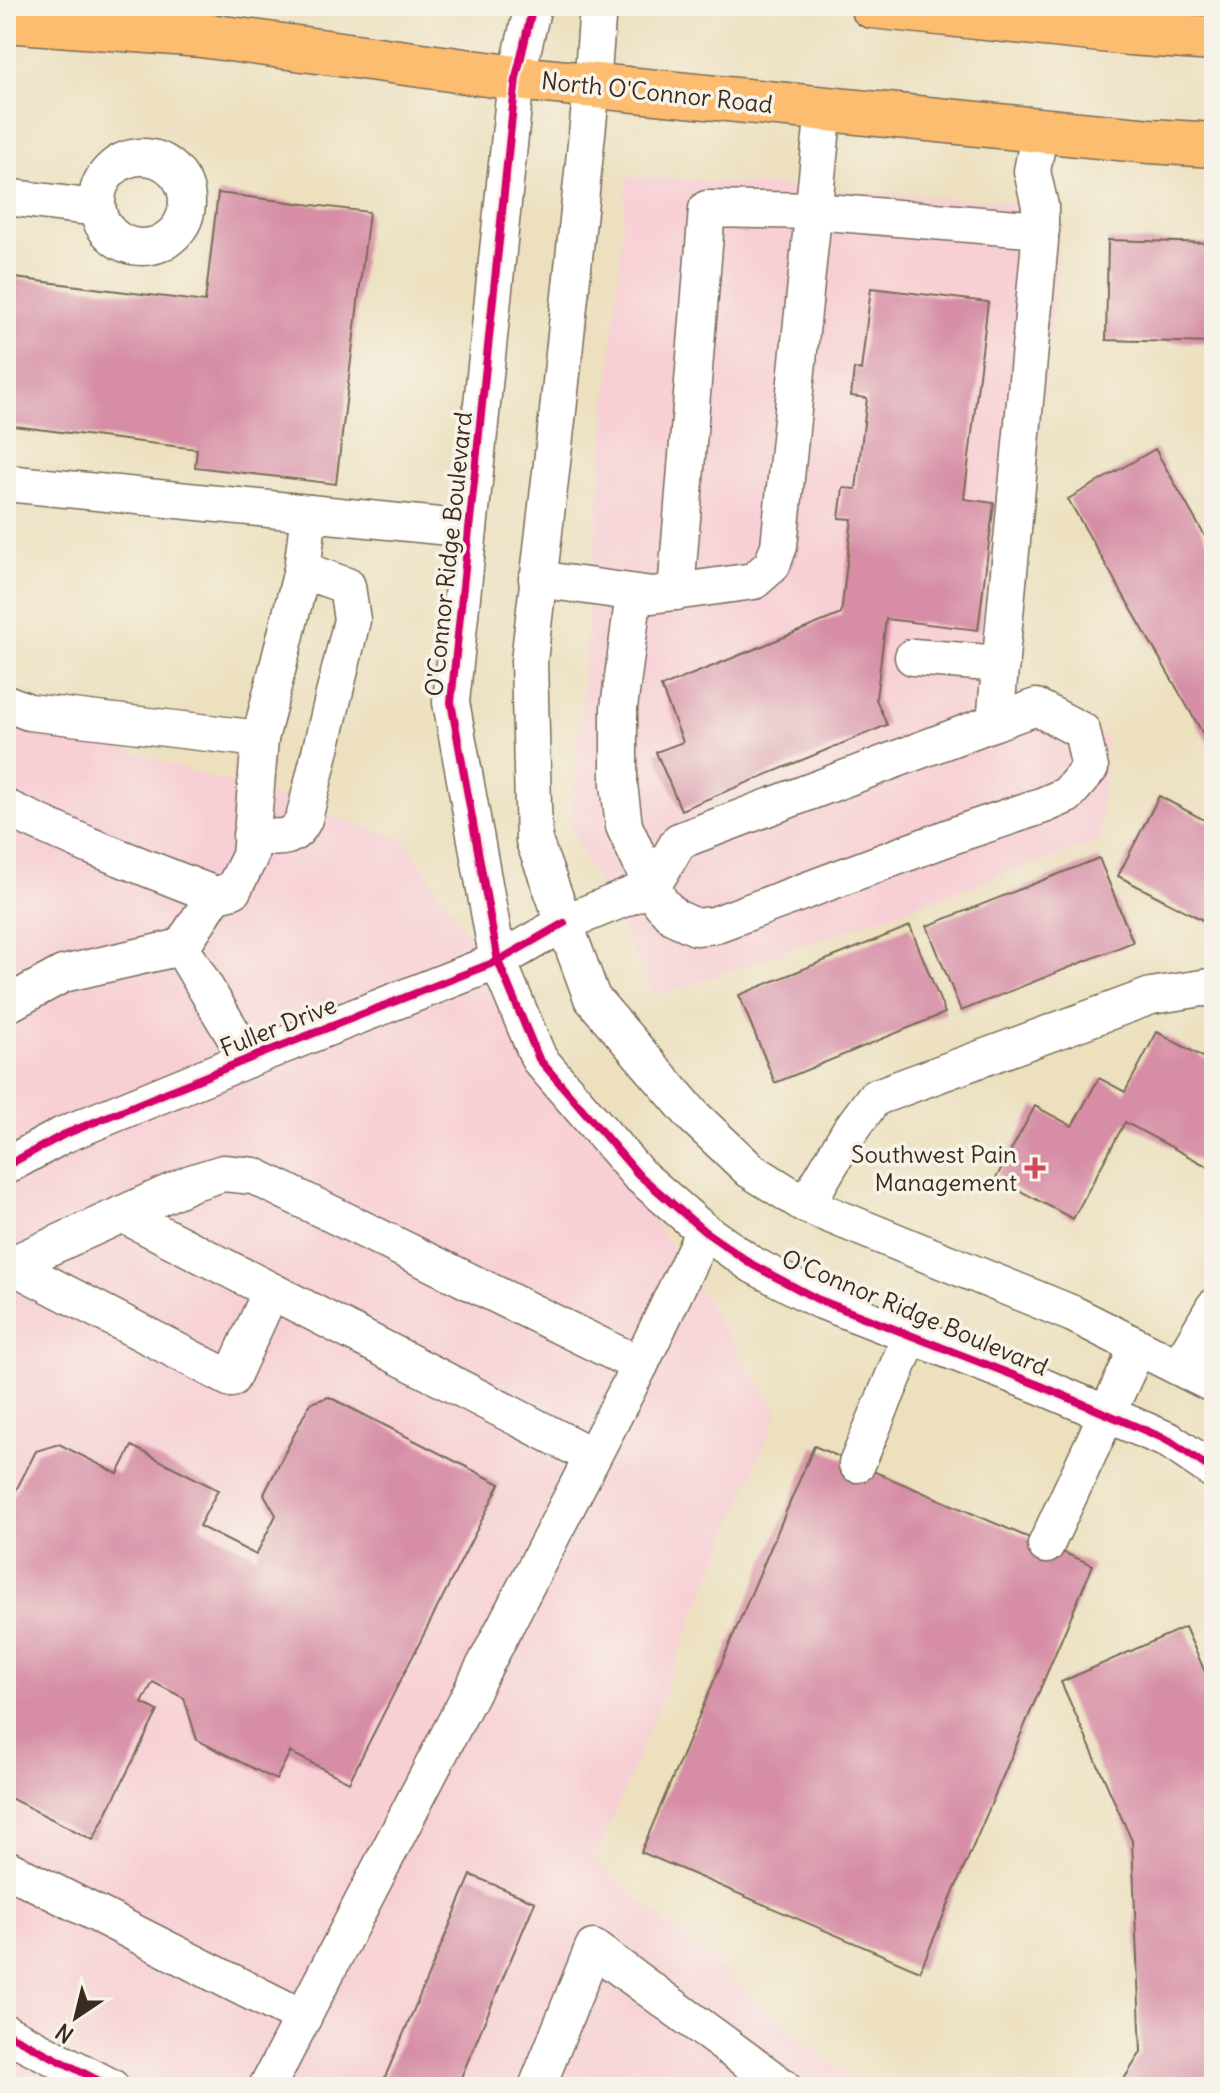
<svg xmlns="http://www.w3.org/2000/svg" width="1220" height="2093" viewBox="0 0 1220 2093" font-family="Delius,sans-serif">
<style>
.built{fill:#f7cfd5}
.building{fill:#d68da5}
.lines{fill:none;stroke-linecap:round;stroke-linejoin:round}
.minor-casing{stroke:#796a56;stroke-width:39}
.major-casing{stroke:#796a56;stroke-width:47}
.minor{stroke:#fff;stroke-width:36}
.major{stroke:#fcbd6f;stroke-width:44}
.cycleway-casing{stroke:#f7f3e8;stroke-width:13}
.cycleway{stroke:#d6006c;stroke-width:8}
.poi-dot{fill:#d1495b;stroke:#f7f3e8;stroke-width:3}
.labels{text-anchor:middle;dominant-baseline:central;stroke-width:7;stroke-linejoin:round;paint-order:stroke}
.street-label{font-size:24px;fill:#3b2a1e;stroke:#f7f3e8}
.poi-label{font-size:24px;fill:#3b2a1e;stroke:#f7f3e8;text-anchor:end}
</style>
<rect width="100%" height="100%" fill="#f7f3e8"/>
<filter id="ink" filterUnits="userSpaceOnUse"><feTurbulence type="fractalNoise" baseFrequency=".0125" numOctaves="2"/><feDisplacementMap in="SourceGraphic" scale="16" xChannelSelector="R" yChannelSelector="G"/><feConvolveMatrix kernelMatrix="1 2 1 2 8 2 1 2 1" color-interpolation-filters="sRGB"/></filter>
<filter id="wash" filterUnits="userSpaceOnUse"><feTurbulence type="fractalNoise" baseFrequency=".006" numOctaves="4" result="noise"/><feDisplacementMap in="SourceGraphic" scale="32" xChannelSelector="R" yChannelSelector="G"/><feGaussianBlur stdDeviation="1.8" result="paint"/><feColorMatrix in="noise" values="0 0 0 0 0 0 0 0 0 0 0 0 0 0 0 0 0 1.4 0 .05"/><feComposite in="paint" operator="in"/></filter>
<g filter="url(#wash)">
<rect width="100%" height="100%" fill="#ece0bf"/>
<!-- built -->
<g class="built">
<path d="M627,176l435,30 -46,482 91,50 -8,103 -443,156 -86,-170z"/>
<path d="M6,711l400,129 372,571 -183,450 264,226h-853z"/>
</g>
<g id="blocks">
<!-- building -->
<g class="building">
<path d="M218,193l151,19 -33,272 -141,-17 2,-18 -191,-24v-148l199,25z"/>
<path d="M1108,240l106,3v100l-108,-3z"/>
<path d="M871,288l117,14 -24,197 30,4 -16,127 -92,-11 -10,80 11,26 -206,85 -25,-58 27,-10 -22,-55 180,-73 11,-95 -13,-1 4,-30 13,1 11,-91 -16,-2 3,-27 7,1z"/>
<path d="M1155,449l59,103v201l-146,-254z"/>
<path d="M1159,796l55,29v101l-96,-50z"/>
<path d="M1099,858l34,84 -172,69 -34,-85z"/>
<path d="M910,926l35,87 -170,70 -36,-88z"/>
<path d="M1157,1032l57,31v107l-89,-48 -52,97 -77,-41 39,-72 37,20 27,-48 26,14z"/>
<path d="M329,1397l171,87 -151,298 -59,-30 -14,28 -79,-40 -13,-42 -31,-16 -11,21 16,8 -65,129 -87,-44v-286l30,-59 23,-7 59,30 14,-28 86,44 -19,36 57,29 20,-40 -12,-21 46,-91z"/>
<path d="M814,1446l279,119 -173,406 -279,-119z"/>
<path d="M1185,1627l29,65v395h-95l22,-35 -9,-211 -71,-159z"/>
<path d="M471,1875l64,27 -78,185h-61l-13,-5z"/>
</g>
</g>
</g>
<g filter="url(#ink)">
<use href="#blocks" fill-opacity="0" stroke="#796a56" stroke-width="2"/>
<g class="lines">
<defs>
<g id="minor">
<path d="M533,6l-17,72 -65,624 47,259 41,98 99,115 66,57 49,34 64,34 224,87 129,55 44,30"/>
<path d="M598,6l-6,80 -34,325 -29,250 5,180 58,157 102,119 56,53 56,35 267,109 141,71"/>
<circle cx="142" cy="202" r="45"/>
<path d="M6,197l91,11"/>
<path d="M6,483l303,30"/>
<path d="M537,579l115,16 102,-14 18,-16 7,-19 45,-438"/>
<path d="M676,592l31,-383 107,2 227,19"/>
<path d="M634,593l-15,115v76l5,42 28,61 9,16 13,14 22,10 18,-2 249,-93 81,-27 23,-10 23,-27 -8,-37 -46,-24 -41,15"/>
<path d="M913,657l88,7"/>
<path d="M6,703l23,9 231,27 42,-169 7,-57 160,16"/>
<path d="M6,808l82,37 127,50 -34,52"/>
<path d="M251,835c24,2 41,9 53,-16l48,-199 -5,-34 -45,-16"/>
<path d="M215,895l18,-5 17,-34 10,-117"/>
<path d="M6,1005l57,-31 118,-27 67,112"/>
<path d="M6,1166l57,-31 185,-76 250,-98 66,-38 88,-36 27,-46 316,-119 45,-481v-35l-8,-35 8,-41"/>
<path d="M806,1205l43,-73 25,-34 277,-102 58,-9 5,3"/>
<path d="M122,1214l470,242"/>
<path d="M11,1265l220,114 40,-88"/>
<path d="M6,1267l185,-84 32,-10 31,3 386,189 64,-134"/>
<path d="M1179,1367l35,-60"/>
<path d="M857,1464l54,-129"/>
<path d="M1046,1545l92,-198"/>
<path d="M6,1868l297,150"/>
<path d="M6,2033l105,54"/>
<path d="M267,2087l373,-722"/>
<path d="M537,2087l56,-139 190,139"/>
</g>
<g id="major">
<path d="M872,6l257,27 85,6"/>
<path d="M6,20l195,15 315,43 634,63 64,4"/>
</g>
</defs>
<!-- minor casing -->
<use href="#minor" class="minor-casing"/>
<!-- major casing -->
<use href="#major" class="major-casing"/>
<!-- minor -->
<use href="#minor" class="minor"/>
<!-- major -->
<use href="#major" class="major"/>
<defs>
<g id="cycleway">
<path d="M533,6l-17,72 -65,624 47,259 41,98 99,115 66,57 49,34 64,34 224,87 129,55 44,30"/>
<path d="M6,1166l57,-31 185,-76 250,-98 66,-38"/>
<path d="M6,2033l105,54"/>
</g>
</defs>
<!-- cycleway casing -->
<use href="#cycleway" class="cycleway-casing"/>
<!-- cycleway -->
<use href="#cycleway" class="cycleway"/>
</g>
</g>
<!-- markers -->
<path class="poi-dot" d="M1031 1156h8v8h8v8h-8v8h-8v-8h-8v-8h8z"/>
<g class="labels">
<!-- street labels -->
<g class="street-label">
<text transform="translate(657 92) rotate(6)">North O'Connor Road</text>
<text transform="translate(448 554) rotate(-84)">O'Connor Ridge Boulevard</text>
<text transform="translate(278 1026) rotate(-22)">Fuller Drive</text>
<text transform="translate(915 1312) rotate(23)">O'Connor Ridge Boulevard</text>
</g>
<!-- poi labels -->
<g class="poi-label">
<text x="1017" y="1154">Southwest Pain<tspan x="1017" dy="28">Management</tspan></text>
</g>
</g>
<!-- margin -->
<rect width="1220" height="2093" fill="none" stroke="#f7f3e8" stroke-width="32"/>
<!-- north arrow -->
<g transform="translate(76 2017) rotate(215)" stroke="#f7f3e8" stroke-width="6" paint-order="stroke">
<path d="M0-6L14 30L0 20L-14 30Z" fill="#3b2a1e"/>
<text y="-12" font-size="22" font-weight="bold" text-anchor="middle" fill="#3b2a1e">N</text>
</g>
</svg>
